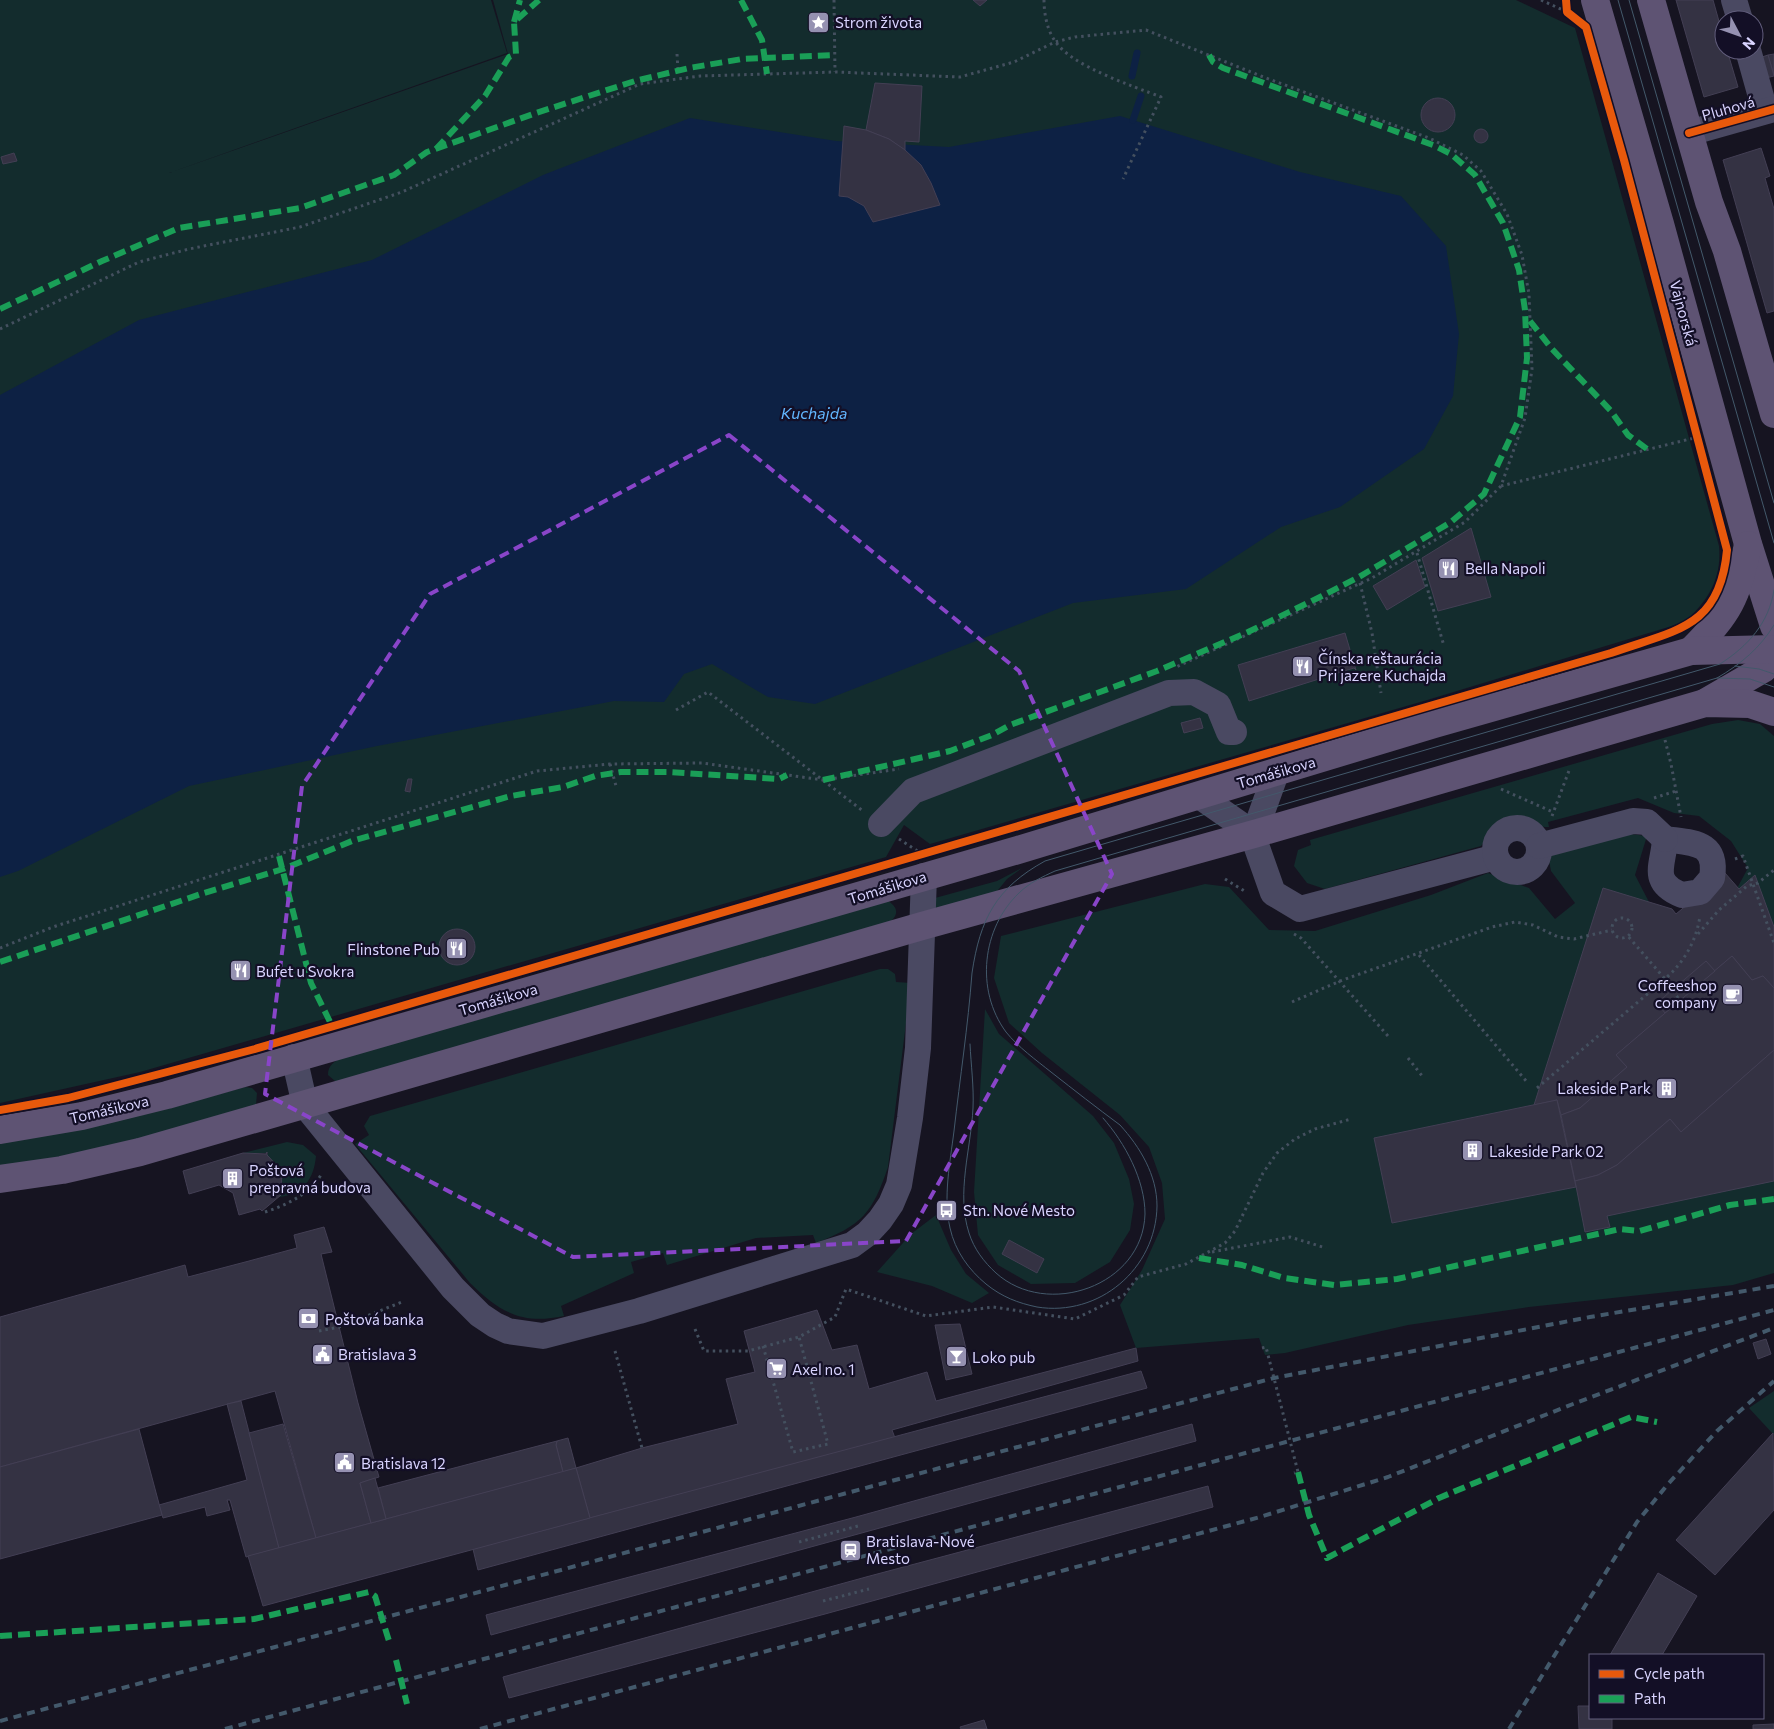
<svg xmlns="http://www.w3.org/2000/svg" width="1774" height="1729" viewBox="0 0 1774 1729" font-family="Commissioner,sans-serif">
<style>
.green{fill:#132c2d}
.water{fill:#0d2144}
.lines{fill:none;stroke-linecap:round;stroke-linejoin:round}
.stream{stroke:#0d2144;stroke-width:7}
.building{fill:#343243;stroke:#433f54}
.path{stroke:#44505f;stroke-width:3;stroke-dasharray:2.5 4;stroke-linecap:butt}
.minor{stroke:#4a4962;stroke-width:26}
.major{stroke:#5e5373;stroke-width:28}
.tram{stroke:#43596b;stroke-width:1}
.rail{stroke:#43596b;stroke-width:4;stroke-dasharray:8 6;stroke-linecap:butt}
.quiet{stroke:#1a9f57;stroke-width:6;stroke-dasharray:12 6;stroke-linecap:butt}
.cycleway-casing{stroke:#130f26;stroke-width:11}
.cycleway{stroke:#e8590c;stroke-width:8}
.marked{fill:none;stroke:#8945c9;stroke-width:4;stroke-dasharray:10 6;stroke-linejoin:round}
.labels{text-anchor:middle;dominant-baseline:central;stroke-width:4.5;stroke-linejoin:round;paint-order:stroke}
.poi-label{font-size:15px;fill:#d9d4ff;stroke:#130f26;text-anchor:start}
.street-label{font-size:15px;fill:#d9d4ff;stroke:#130f26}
.water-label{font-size:16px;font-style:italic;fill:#62b6ff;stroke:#130f26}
</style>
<rect width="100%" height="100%" fill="#161421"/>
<!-- green -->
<g class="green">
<path d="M0,0h491l16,53 -338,120 339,-119 -15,-54h1023l59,28 144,518c3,33 -11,54 -34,76l-258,78 -497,144 -26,-19 -18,32 -746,215 -140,31z"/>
<path d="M1738,720l22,4 14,12v537l-41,12 -204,22 -121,18 -123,28 -20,2 -6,-17 -123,10 -16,-43 22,-35 23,-51 -3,-36 -13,-36 -29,-32 -78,-62 -33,-30 -15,-45 7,-42 204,-52 24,3 40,43 46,1 116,-36 57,-22 41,15 26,31 20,-16 -24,-32 -3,-16 82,-21 17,2 -12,39 14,27 29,19 57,-29 13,-24 -17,-27 -32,-25 -25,-3 -36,-15 -90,24 1,5c-9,0 -15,-2 -24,-4 -19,-4 -32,10 -44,23l-156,43 -18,-6 -13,-17 4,-16 13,-5 -1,-5 402,-116z"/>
<path d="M1022,868l-15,11 -13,16 -70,21 11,-18 62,-17z"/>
<path d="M888,901c13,8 9,17 -2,24l-539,156h-12l-7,-6c0,-10 6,-13 14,-18z"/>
<path d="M880,969h8l7,5 1,8 15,1 -23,184c-16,47 -26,58 -72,76l-3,-8 -57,3 -89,27 -4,-12 -32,9 3,11 -73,33 3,10c-43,9 -64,-4 -94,-33l-115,-139 14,-9 -5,-9 6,-10z"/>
<path d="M985,1009l14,25 94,82 21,27 15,36 5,25 -4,26 -20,32 -35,21 -44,1 -33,-19 -20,-30 -4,-43z"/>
<path d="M245,1087l7,1 5,5 -1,12 -110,34 -94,20 -52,8v-24l205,-45z"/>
<path d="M287,1142l16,3 13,11c-2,22 -12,38 -36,41l-13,-42 1,-2h-25z"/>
<path d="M936,1215l15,35 15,24 23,19 -17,10 -40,-17 -55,-14 34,-38z"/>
<path d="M1774,1391v44l-25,-27z"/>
</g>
<!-- water -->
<path class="water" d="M1120,116l180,56 101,24 45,50 13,88 -6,62 -29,53 -84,58 -59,20 -95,62 -113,14 -258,101 -47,-7 -56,-33 -28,10 -20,28 -50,-1 -237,45 -188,40 -171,85 -18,6v-482l139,-75 233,-60 171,-85 147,-57 146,23 113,6z"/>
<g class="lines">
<!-- stream -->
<g class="stream">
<path d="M1132,76l5,-23"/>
<path d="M1133,120l8,-24"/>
</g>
</g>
<!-- building -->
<g class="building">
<path d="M973,0h14l-7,6z"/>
<path d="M1676,0h37l11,39v11h3l11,37 -34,10z"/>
<path d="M1774,54v21l-6,-20z"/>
<path d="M1768,55l6,21 -12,3 -6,-20z"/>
<path d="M875,83l47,3 -3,56 -14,-1v9l-16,-11 -23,-9z"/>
<circle cx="1438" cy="115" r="17"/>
<path d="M844,126l22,4 23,9 16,11 16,15 10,18 9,22 -67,17 -9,-16 -16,-9 -9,-1z"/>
<circle cx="1481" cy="136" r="7"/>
<path d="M1761,148l9,28 -5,2 9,31v102l-7,2 -44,-153z"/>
<path d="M14,153l3,8 -14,3 -2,-7z"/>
<path d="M1471,528l20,69 -53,14 -16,-53z"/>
<path d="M1416,560l9,27 -38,23 -14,-24z"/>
<path d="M1345,633l11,37 -2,-2 -105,33 -11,-36z"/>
<path d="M1200,718l3,10 -19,5 -3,-10z"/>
<path d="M408,779h4l-2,13 -5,-1z"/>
<path d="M1725,873l14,16 16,-14 19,52v61l-11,-12 -11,4 -20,-24 -116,99 11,12 -47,41 -19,7 -4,-15 -23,5 69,-217 69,21 4,5z"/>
<circle cx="457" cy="947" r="18"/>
<path d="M1732,956l20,24 11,-4 11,12v62l-93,82 -11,-13 -53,46 -19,10 -23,6 -14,-66 19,-7 47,-41 -11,-12z"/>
<path d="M1706,961l9,10 -50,42 -8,-10z"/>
<path d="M1774,1050v131l-167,35 3,11 -25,5 -10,-51 23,-6 19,-10 53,-46 11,13z"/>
<path d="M1557,1100l19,87 -184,36 -18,-85z"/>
<path d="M267,1152v3l15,16 -1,24 -19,16 -2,-2 -21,6 -6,-22 -14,-8 -30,9 -6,-23 60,-18 23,1z"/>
<path d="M324,1227l8,25 -11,2 37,149 21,74 -19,6 11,40 -55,15 -41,-147 -275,76v-150l185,-52 3,12 61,-16 48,-13 -3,-13z"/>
<path d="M1009,1240l35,19 -7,14 -35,-19z"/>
<path d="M817,1310l15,40 25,-5 12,44 58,-17 9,29 200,-53 2,13 -246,69 3,8 -305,80 -14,-50 66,-20 96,-24 -12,-45 29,-7 -11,-41z"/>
<path d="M960,1324l12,50 -26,6 -11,-55z"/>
<path d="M1766,1339l5,15 -13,5 -5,-16z"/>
<path d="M1141,1371l6,17 -669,182 -5,-21z"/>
<path d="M241,1401l38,147 -33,9 -16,-57h-3l3,10 -23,6 -2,-9 -42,11 -4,-13 88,-25 -20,-76z"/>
<path d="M283,1424l33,114 -37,10 -30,-115z"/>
<path d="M1192,1424l4,17 -705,194 -5,-20 370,-98z"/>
<path d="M139,1429l23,86 -162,44v-92z"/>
<path d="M1773,1433l1,77 -59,65 -39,-35z"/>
<path d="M568,1438l8,30 -13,4 -7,-27 1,-4z"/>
<path d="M557,1441l-1,4 7,27 -177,47 -8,-31z"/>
<path d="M576,1468l14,50 -327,88 -15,-50z"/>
<path d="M375,1478l11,41 -15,4 -11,-40z"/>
<path d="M1208,1486l5,21 -388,107 -316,84 -6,-21 363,-100z"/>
<path d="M1658,1573l39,23 -35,59h-52z"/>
<path d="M1578,1706h12v12h22v11h-33z"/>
<path d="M984,1720l3,9h-26l-1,-2z"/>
<path d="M1774,1724v5h-21v-4z"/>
</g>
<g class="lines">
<!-- path -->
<g class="path">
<path d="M834,0l1,72"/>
<path d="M1044,0c0,13 3,30 11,41 16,25 78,45 106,56l-38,82"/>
<path d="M1541,0l26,12"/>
<path d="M677,54l1,16"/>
<path d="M0,329l139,-67 50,-13 111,-22 102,-35 238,-108 60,-8 135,-4 125,5 54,-15 41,-20 20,-5 71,-7 120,48 163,60 34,17 18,16 26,43 15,41 7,39 3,75 -7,49 -24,68 -36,36 -93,56 -196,89"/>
<path d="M1501,486l193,-48"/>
<path d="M1417,553l27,93"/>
<path d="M1360,583l12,50 9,60"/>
<path d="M676,710l32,-18 155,119"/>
<path d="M1665,740l6,24 10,53"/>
<path d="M610,764l6,22"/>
<path d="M1501,789l52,23"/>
<path d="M1654,798l22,-7"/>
<path d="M1552,816l18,-48"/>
<path d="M899,839l20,13"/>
<path d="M1735,859l8,-3 31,87"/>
<path d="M1225,879l21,13"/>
<circle cx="1622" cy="928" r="10"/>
<path d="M1294,934l7,4 87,98"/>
<path d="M1698,934l21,-24 28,-24 11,-3 16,-13"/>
<path d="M0,948l53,-21 484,-156 73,-7 92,-1 121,17 76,-11"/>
<path d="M1419,955l108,127"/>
<path d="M1678,998l-13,-19c19,-17 31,-37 35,-63"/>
<path d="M1292,1002l48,-21 152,-54 23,-5 18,3 25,12 16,2 38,-9"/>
<path d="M1408,1058l15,19"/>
<path d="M1537,1088l128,-109 -38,-44"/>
<path d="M265,1212c22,-7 44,-18 56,-37"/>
<path d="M1212,1252l78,-15 36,11"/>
<path d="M695,1329l9,22h44l51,-14 36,-20 11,-28 80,27 67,-9 82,12 49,-24 14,-18 48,-13 39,-21 10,-12 28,-58 14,-20 18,-14 20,-10 36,-10"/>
<path d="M319,1331l20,-4 63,-25"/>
<path d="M763,1346l30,106 35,-8 -29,-107"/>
<path d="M1262,1348l4,-1 32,125 -4,1"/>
<path d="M615,1351l27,97"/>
<path d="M799,1542l59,-16"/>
<path d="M823,1601l46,-12"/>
</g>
<!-- minor -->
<g class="minor">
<path d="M1734,0l6,20"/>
<path d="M1748,50l17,61"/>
<path d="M1689,133l85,-24"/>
<path d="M1276,773l-22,61 1,8 18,51 27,16 196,-52"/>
<path d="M1198,795l56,39"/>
<path d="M881,824l32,-33 256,-98 25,-1 24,13 11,27h5"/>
<circle cx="1517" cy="850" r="22"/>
<path d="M1665,839c27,4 53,2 47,39l-12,14 -18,3c-33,-13 -18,-31 -17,-56z"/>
<path d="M1539,846l94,-25 14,1 18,17"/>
<path d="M294,1057l11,48 148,183 27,27 15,10 13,6 35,5 96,-25 213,-66 15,-11 13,-14 11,-16 8,-19 11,-67 8,-70 6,-172"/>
</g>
<!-- major -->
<g class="major">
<path d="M1595,0l65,224 88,320 26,82"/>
<path d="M1651,0l58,202 18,49 47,163"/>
<path d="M1691,651c39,-39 45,-52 57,-106"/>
<path d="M1706,702l57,-33 11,-12"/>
<path d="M0,1130l82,-14 85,-21 851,-245 416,-126 257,-73 83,-2"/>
<path d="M0,1179l62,-9 78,-18 782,-226 332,-92 451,-131 45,1 24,8"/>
</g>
<!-- tram -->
<g class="tram">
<path d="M1618,0l156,543"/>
<path d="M1629,0l145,503"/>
<path d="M1774,590c-5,33 -26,56 -54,74l-675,197c-49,27 -65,58 -73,112 -4,53 -12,105 -18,158 -4,32 -11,66 -4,97 5,23 19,42 36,56 16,13 32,19 51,23 62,10 119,-38 120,-101 0,-31 -17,-59 -37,-81 -23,-17 -46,-35 -69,-53 -15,-12 -33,-25 -45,-40 -31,-42 -24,-104 13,-139 10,-10 23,-16 36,-22l662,-193c24,-14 43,-30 57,-53"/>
<path d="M1735,666l24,3 15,5"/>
<path d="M1717,678l33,1 24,8"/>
<path d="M970,1044c1,21 4,43 3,64 -2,41 -17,85 -4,125 5,16 15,29 27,40 51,46 147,13 149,-59 0,-34 -20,-71 -42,-96"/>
</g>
<!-- rail -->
<g class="rail">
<path d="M0,1721l1274,-343 316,-61 184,-31"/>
<path d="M225,1729l1549,-419"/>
<path d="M480,1729l780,-212 128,-40 185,-73 201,-76"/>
<path d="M1509,1729l128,-207 31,-38 49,-53 57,-50"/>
</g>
<!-- quiet -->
<g class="quiet">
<path d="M741,0l21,40 5,34"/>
<path d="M514,22l6,-22"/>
<path d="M436,149l49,-53 24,-39 7,-3 -2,-32 25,-22"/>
<path d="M0,309l102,-48 77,-33 121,-20 94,-33 33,-23 109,-39 99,-32 54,-13 53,-9 93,-4"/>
<path d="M1530,321l22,28 59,62 17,24 19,14"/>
<path d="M823,780l127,-29 42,-16 18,-10 147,-54 91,-39 74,-36 37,-19 92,-55 33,-28 36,-77 7,-59 -2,-48 -6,-40 -16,-47 -28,-48 -24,-21 -18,-9 -210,-77 -10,-6 -4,-7"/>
<path d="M279,856l32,127 21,43"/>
<path d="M0,962l204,-69 79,-24 69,-28 159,-45 52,-9 32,-11 26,-4h47l111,7 8,-4"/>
<path d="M1199,1258l43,7 42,13 50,7 63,-6 223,-50 20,2 90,-26 44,-6"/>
<path d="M1298,1472l11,43 18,43 112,-60 192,-81 26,5"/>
<path d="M0,1636l254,-17 115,-27 6,4 14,45"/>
<path d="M396,1660l11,44"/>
</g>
<defs>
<g id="cycleway">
<path d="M1689,133l85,-24"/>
<path d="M0,1110l68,-12 187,-49 1356,-396c64,-23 109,-24 116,-103l-103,-390 -38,-133 -19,-15 -1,-12"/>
</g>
</defs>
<!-- cycleway casing -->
<use href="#cycleway" class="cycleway-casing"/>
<!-- cycleway -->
<use href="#cycleway" class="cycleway"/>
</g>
<!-- marked area -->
<path class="marked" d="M729,435l290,236 93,203 -206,367 -333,16 -308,-163 37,-308 128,-192z"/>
<!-- icons -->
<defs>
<symbol id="sight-square" viewBox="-11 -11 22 22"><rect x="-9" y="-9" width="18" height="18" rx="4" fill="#9591b1" stroke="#130f26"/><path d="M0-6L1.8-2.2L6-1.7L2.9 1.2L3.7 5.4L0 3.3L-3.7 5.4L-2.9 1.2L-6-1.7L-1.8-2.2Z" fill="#fff"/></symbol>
<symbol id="restaurant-square" viewBox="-11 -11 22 22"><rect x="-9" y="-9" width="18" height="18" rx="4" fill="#9591b1" stroke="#130f26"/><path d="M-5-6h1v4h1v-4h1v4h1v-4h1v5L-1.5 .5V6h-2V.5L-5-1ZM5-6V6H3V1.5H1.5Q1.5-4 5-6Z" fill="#fff"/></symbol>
<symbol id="cafe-square" viewBox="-11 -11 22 22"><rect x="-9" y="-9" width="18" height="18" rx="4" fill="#9591b1" stroke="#130f26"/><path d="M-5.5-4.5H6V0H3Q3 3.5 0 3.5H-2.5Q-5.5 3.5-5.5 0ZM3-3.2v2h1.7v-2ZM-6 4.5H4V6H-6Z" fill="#fff"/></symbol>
<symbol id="building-square" viewBox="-11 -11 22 22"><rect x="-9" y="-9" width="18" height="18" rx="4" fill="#9591b1" stroke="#130f26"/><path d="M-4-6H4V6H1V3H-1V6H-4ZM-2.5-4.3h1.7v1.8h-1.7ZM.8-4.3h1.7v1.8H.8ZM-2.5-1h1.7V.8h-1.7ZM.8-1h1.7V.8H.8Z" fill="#fff"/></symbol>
<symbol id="bus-square" viewBox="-11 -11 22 22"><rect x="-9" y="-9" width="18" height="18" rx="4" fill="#9591b1" stroke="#130f26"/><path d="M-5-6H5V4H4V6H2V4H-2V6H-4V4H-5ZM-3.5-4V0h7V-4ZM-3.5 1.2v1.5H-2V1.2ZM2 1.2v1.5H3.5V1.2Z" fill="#fff"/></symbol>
<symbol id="bank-square" viewBox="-11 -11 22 22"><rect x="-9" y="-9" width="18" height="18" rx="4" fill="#9591b1" stroke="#130f26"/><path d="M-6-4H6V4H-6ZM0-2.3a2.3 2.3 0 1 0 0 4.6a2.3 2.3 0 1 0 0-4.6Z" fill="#fff"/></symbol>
<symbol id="civic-square" viewBox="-11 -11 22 22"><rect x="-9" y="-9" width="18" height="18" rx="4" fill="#9591b1" stroke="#130f26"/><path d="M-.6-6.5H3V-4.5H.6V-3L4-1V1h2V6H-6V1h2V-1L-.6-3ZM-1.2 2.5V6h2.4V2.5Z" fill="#fff"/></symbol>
<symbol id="bar-square" viewBox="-11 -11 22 22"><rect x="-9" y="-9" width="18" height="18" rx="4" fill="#9591b1" stroke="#130f26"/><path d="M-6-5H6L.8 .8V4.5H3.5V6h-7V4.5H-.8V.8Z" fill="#fff"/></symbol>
<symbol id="supermarket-square" viewBox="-11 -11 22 22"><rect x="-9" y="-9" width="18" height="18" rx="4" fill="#9591b1" stroke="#130f26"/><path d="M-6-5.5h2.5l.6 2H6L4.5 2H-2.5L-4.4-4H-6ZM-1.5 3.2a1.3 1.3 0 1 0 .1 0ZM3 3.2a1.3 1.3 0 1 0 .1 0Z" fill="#fff"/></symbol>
<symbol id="station-square" viewBox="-11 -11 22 22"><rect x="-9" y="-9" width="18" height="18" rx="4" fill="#9591b1" stroke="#130f26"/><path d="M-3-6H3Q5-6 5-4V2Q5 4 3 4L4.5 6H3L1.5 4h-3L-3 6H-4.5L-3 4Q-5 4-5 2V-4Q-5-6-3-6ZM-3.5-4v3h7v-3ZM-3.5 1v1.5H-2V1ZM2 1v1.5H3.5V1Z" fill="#fff"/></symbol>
</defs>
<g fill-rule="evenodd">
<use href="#sight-square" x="806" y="10" width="25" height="25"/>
<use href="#restaurant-square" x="1436" y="556" width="25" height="25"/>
<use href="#restaurant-square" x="1290" y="654" width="25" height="25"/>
<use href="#restaurant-square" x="444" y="936" width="25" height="25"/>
<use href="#restaurant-square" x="228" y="958" width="25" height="25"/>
<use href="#cafe-square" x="1720" y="982" width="25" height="25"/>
<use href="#building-square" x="1654" y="1076" width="25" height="25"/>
<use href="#building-square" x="1460" y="1138" width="25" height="25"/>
<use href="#building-square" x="220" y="1166" width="25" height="25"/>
<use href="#bus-square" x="934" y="1198" width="25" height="25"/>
<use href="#bank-square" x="296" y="1306" width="25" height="25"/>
<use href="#civic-square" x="310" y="1342" width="25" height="25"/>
<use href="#bar-square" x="944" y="1344" width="25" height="25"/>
<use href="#supermarket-square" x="764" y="1356" width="25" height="25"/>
<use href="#civic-square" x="332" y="1450" width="25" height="25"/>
<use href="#station-square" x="838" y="1538" width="25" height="25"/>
</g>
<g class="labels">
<!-- poi labels -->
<g class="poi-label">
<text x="835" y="22">Strom života</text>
<text x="1465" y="568">Bella Napoli</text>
<text x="1318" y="658">Čínska reštaurácia<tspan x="1318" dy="17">Pri jazere Kuchajda</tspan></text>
<text x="440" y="949" text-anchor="end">Flinstone Pub</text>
<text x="256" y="971">Bufet u Svokra</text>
<text x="1717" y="985" text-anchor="end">Coffeeshop<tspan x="1717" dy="17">company</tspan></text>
<text x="1651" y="1088" text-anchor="end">Lakeside Park</text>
<text x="1489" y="1151">Lakeside Park 02</text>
<text x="249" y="1170">Poštová<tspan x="249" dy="17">prepravná budova</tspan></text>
<text x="963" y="1210">Stn. Nové Mesto</text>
<text x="325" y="1319">Poštová banka</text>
<text x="338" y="1354">Bratislava 3</text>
<text x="972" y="1357">Loko pub</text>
<text x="792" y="1369">Axel no. 1</text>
<text x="361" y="1463">Bratislava 12</text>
<text x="866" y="1541">Bratislava-Nové<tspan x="866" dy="17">Mesto</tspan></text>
</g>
<!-- street labels -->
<g class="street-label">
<text transform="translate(1728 108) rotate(-16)">Pluhová</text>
<text transform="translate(1684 313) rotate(75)">Vajnorská</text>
<text transform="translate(1276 772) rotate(-16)">Tomášikova</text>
<text transform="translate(887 887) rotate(-17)">Tomášikova</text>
<text transform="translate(498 999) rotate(-16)">Tomášikova</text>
<text transform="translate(109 1109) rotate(-13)">Tomášikova</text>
</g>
<!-- water labels -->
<g class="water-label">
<text x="814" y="412">Kuchajda</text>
</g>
</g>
<!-- legend -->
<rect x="1589" y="1654" width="175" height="65" fill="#130f26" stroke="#625e7d"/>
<rect x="1599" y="1670" width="25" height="8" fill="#e8590c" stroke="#625e7d"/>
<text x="1634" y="1679" font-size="15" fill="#d9d4ff">Cycle path</text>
<rect x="1599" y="1695" width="25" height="8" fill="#1a9f57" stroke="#625e7d"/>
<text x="1634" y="1704" font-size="15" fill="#d9d4ff">Path</text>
<!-- north arrow -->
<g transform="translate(1739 35) rotate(131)"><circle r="24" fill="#130f26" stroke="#625e7d"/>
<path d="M0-4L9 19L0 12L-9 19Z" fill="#9591b1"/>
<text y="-8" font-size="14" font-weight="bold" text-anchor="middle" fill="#d9d4ff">N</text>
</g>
</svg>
